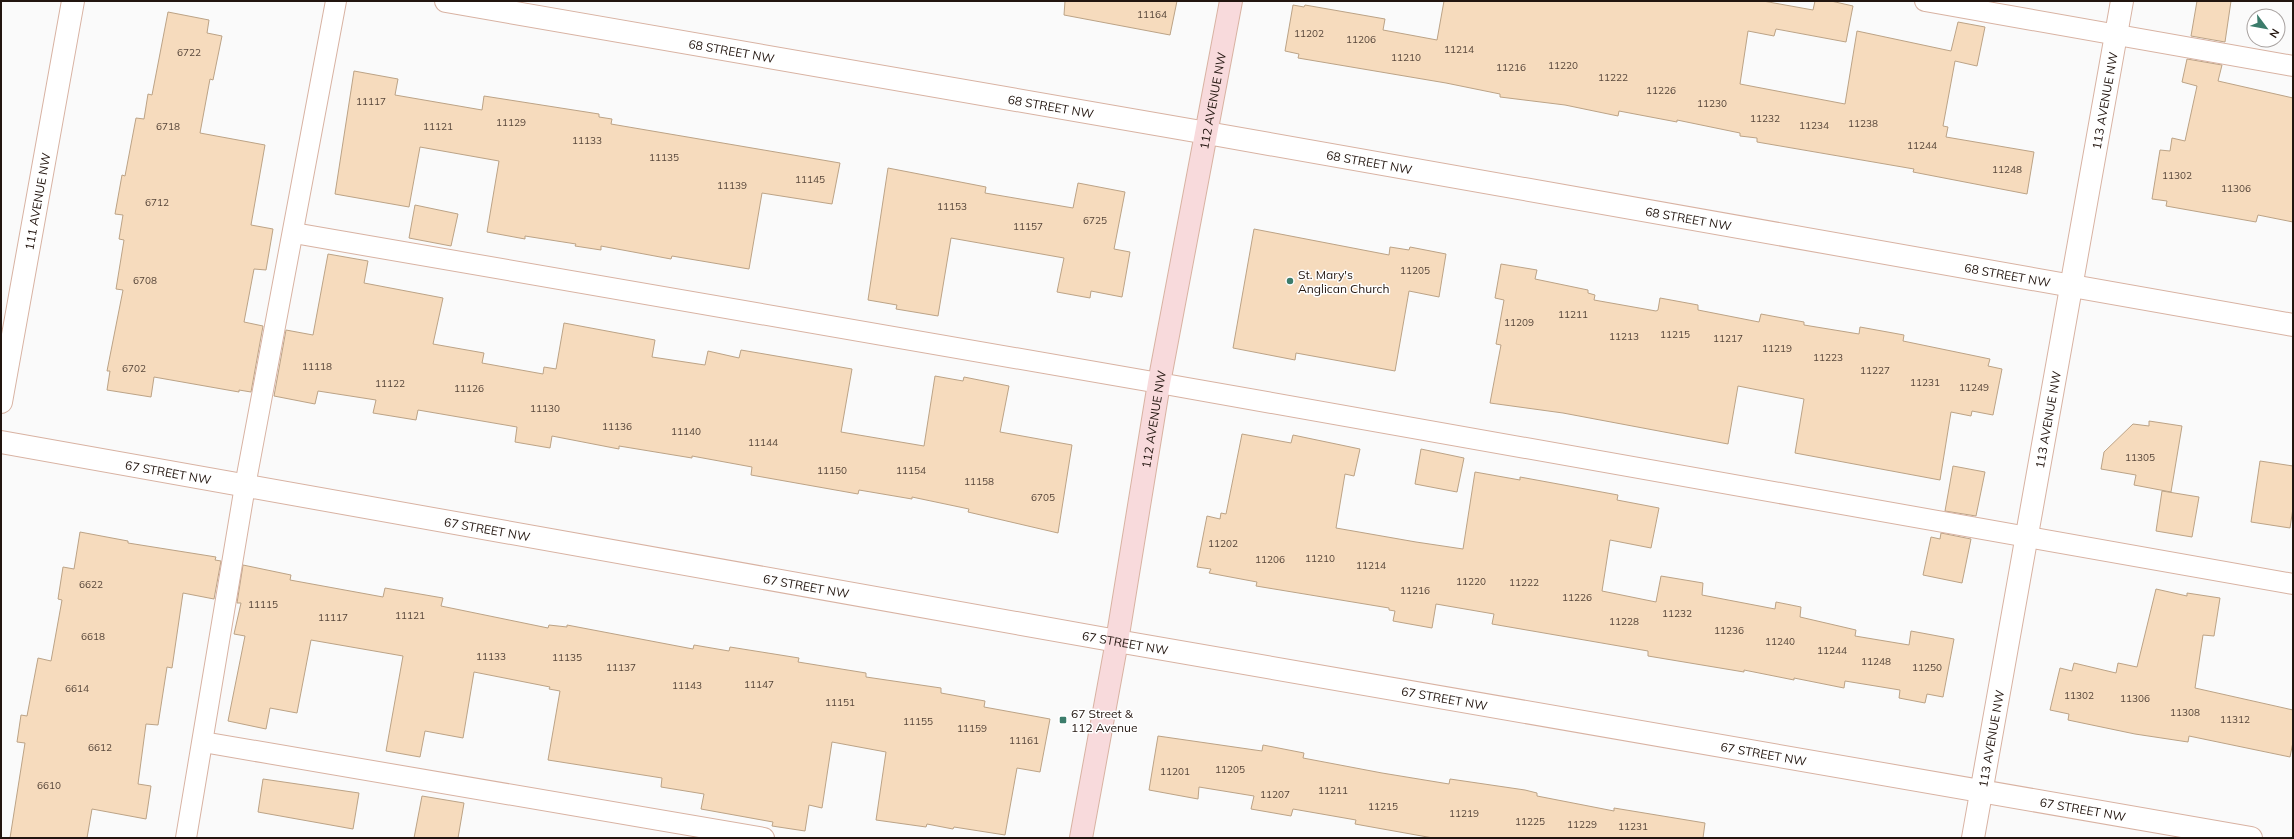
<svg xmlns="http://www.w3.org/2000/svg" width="2294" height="839" viewBox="0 0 2294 839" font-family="Mulish,sans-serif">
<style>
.building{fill:#f6dbbd;stroke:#bca386}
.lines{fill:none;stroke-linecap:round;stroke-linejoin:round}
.service-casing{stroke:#d8b2a2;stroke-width:22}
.minor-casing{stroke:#d8b2a2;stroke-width:24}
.tertiary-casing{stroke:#d8b2a2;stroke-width:24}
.secondary-casing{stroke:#d8b2a2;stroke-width:24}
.service{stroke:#fff;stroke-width:20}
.minor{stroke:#fff;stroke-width:22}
.tertiary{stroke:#fff;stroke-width:22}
.secondary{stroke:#f8dadc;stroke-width:22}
.poi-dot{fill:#3b7c6b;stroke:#fff;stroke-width:1.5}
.labels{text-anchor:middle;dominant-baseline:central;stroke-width:3;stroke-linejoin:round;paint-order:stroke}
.number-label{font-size:10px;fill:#57463a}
.street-label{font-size:12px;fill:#22150f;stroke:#fff}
.poi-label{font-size:12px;fill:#22150f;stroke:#fff;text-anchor:start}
</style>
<rect width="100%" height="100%" fill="#fafafa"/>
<!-- building -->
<g class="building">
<path d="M1065,1h112l-7,34 -106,-20z"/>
<path d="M1444,1h319l50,9 2,-9h16l22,5 -7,36 -70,-13 -2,7 -26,-5 -8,53 105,20 12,-73 94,20 7,-29 27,5 -8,39 -22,-5 -12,65 5,1 -2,10 88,15 -7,42 -114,-22 1,-3 -157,-27v-4l-17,-2v-3l-63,-13v2l-58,-11 -1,5 -53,-11 -65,-8v-3l-54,-11 -148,-25 1,-4 -14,-3 8,-46 11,2 1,-2 80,14 -2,11 54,10z"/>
<path d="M2197,1h34l-6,41 -34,-6z"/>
<path d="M168,12l41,8 -2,13 15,3 -9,44 -3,-1 -10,54 65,12 -14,80 22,4 -7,41 -12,-1 -10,53 19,4 -12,66 -12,-2v2l-85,-15 -3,20 -44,-7 3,-19h-3l16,-81 -7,-1 8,-49 -5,-1 4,-24 -8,-1 7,-39 3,1 11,-58 8,1 4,-25 4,1z"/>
<path d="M2187,59l35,6 -4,16 75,17v124l-35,-7 -2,7 -90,-16 1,-5 -15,-2 8,-49 10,1 2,-13 13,3 12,-55 -15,-4z"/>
<path d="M354,71l44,8 -3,16 87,15 2,-14 115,18v3l13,2 -1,5 229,39 -8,41 -70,-11 -13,76 -77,-13 -1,3 -70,-13v4l-26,-4 1,-2 -51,-8v3l-38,-7 12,-71 -79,-14 -11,60 -74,-13z"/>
<path d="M888,168l98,19 -1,6 88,15 5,-25 47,9 -11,57 16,3 -8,45 -31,-6 -1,7 -33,-6 7,-34 -113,-20 -13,78 -42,-7 1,-4 -29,-5z"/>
<path d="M415,205l43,9 -7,32 -42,-8z"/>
<path d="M1254,229l135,26 1,-8 19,3 1,-3 36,7 -7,43 -30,-6 -14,80 -99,-18 -1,7 -62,-12z"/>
<path d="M328,254l40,7 -4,22 79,15 -10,46 51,9 -2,10 61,11 1,-7 12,2 8,-46 91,17 -3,17 53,8 3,-14 31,7 2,-8 111,19 -11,63 83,14 11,-70 28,5 1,-4 45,9 -9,46 72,13 -14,88 -90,-21 1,-3 -57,-12v2l-53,-9 -1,4 -107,-19 1,-8 -60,-11v2l-73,-12v3l-67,-13 -2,12 -35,-6 2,-15 -99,-17 -2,10 -43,-7 3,-13 -58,-9 -3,13 -41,-8 12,-66 27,5z"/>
<path d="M1501,264l36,6 -2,9 53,11v3l7,2 -1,5 62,11 2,-1 2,-12 38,7v5l61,12 2,-8 43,8v3l55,9 1,-7 44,8 -1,6 87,18 -2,7 14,3 -9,46 -21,-4 -1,5 -20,-4 -11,68 -145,-27 9,-54 -66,-13 -10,58 -165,-31 -73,-10 11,-58 -5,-1 8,-44 -9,-2z"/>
<path d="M2149,421l33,5 -11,66 -37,-7 2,-10 -35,-6 3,-17 29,-28 16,2z"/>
<path d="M1242,434l49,9 2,-8 67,14 -6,27 -9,-2 -9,54 80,14 47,7 12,-77 45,8v-3l98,18 -1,5 42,8 -8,40 -41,-8 -8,51 54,11 5,-26 42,7 -1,12 73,14 1,-7 25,5 -1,10 56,13 -1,6 54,9 2,-14 43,8 -11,58 -16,-3 -2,9 -26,-5 1,-8 -55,-9 -1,7 -50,-10v2l-50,-10v2l-96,-16v-5l-156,-27 2,-10 -58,-10 -4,24 -39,-7 2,-10 -6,-1v-2l-133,-22 1,-4 -48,-9 2,-4 -14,-2 10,-51 13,3 1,-6 5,1z"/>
<path d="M1421,449l43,9 -7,34 -42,-8z"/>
<path d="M2260,461l33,5v42l-3,20 -39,-6z"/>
<path d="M1953,466l32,6 -9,44 -31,-5z"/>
<path d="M2162,491l37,6 -7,40 -36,-6z"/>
<path d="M80,532l48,9v2l88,14 -1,3 6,1 -7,38 -31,-6 -11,75 -5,-1 -9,58 -12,-1 -8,60 13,2 -5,33 -54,-10 -5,29h-77l15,-95 -8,-1 4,-27 6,1 11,-58 13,3 11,-61 -4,-1 5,-32 11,2z"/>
<path d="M1941,533l30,6 -9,44 -39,-8 8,-38 9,2z"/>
<path d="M243,565l48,10 -1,5 93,17 2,-9 58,10 -2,8 107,22 1,-3 18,2v-2l126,24 1,-4 35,6 1,-4 69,11 -1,4 68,11v4l75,11v5l44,8 -1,6 66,12 -10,53 -23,-4 -12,67 -51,-8 -1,2 -26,-5 -1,3 -50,-7 10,-68 -54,-10 -10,66 -13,-3 -4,26 -33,-5 1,-4 -72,-13 3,-15 -43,-7 1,-9 -114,-18 12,-69 -11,-2 1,-2 -76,-15 -11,66 -38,-7 -5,26 -34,-6 17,-95 -92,-16 -14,73 -27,-5 -4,21 -38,-8 17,-85 -11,-2 7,-31h-4z"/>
<path d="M2156,589l31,7v-3l33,5 -6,38 -11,-1 -8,53 98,22v32l-3,15 -101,-21 -1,6 -53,-8 -67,-14 1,-6 -19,-4 10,-42 12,3 2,-8 42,10 2,-10 19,4z"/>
<path d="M1158,736l104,15 1,-6 41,8 -1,5 79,15 67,11 1,-5 75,11 12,3v3l77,15v-3l91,15 -2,15h-270l-78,-14 1,-4 -63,-11 -2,7 -40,-7 3,-13 -55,-9 -1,12 -49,-9z"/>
<path d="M263,779l96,14 -6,36 -95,-17z"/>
<path d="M422,796l42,7 -6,35h-44z"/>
</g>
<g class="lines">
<defs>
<g id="service">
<path d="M1925,1l368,65"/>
<path d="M294,233l865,150 1134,201"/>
<path d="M203,742l561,96"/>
<path d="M186,838l59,-352 91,-485"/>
</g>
<g id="minor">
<path id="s1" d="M446,1l761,132"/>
<path id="s2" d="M1,402l72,-401"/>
<path id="s3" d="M1,442l1116,199 1134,197"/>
<path id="s4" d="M1973,838l149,-837"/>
</g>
<g id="tertiary">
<path id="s5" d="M1207,133l1086,192"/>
</g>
<g id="secondary">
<path id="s6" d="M1081,838l36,-197 42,-258 72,-382"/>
</g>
</defs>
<!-- service casing -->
<use href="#service" class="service-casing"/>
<!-- minor casing -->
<use href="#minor" class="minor-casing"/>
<!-- tertiary casing -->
<use href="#tertiary" class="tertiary-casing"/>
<!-- secondary casing -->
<use href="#secondary" class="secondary-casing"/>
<!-- service -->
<use href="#service" class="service"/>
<!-- minor -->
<use href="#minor" class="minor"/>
<!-- tertiary -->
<use href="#tertiary" class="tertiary"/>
<!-- secondary -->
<use href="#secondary" class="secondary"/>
</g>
<!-- markers -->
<g class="poi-dot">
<circle cx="1290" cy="281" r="4"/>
<rect x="1059" y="716" width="8" height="8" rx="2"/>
</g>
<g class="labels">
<!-- number labels -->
<g class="number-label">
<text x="1152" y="14">11164</text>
<text x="1309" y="33">11202</text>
<text x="1361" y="39">11206</text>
<text x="1459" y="49">11214</text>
<text x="189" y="52">6722</text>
<text x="1406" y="57">11210</text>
<text x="1563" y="65">11220</text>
<text x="1511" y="67">11216</text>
<text x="1613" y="77">11222</text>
<text x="1661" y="90">11226</text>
<text x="371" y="101">11117</text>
<text x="1712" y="103">11230</text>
<text x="1765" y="118">11232</text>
<text x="511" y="122">11129</text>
<text x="1863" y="123">11238</text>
<text x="1814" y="125">11234</text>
<text x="168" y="126">6718</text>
<text x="438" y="126">11121</text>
<text x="587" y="140">11133</text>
<text x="1922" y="145">11244</text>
<text x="664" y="157">11135</text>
<text x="2007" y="169">11248</text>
<text x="2177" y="175">11302</text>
<text x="810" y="179">11145</text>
<text x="732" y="185">11139</text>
<text x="2236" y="188">11306</text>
<text x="157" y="202">6712</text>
<text x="952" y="206">11153</text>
<text x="1095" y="220">6725</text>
<text x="1028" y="226">11157</text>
<text x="1415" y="270">11205</text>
<text x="145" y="280">6708</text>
<text x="1573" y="314">11211</text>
<text x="1519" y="322">11209</text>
<text x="1675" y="334">11215</text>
<text x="1624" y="336">11213</text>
<text x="1728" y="338">11217</text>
<text x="1777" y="348">11219</text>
<text x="1828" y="357">11223</text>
<text x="317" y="366">11118</text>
<text x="134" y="368">6702</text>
<text x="1875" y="370">11227</text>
<text x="1925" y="382">11231</text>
<text x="390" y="383">11122</text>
<text x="1974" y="387">11249</text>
<text x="469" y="388">11126</text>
<text x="545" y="408">11130</text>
<text x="617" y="426">11136</text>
<text x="686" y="431">11140</text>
<text x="763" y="442">11144</text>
<text x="2140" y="457">11305</text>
<text x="832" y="470">11150</text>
<text x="911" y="470">11154</text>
<text x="979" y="481">11158</text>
<text x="1043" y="497">6705</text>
<text x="1223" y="543">11202</text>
<text x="1320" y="558">11210</text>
<text x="1270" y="559">11206</text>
<text x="1371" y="565">11214</text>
<text x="1471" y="581">11220</text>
<text x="1524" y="582">11222</text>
<text x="91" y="584">6622</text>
<text x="1415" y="590">11216</text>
<text x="1577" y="597">11226</text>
<text x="263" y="604">11115</text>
<text x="1677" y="613">11232</text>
<text x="410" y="615">11121</text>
<text x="333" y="617">11117</text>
<text x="1624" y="621">11228</text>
<text x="1729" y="630">11236</text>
<text x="93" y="636">6618</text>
<text x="1780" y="641">11240</text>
<text x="1832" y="650">11244</text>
<text x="491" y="656">11133</text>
<text x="567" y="657">11135</text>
<text x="1876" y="661">11248</text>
<text x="621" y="667">11137</text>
<text x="1927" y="667">11250</text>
<text x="759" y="684">11147</text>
<text x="687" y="685">11143</text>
<text x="77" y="688">6614</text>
<text x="2079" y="695">11302</text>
<text x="2135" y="698">11306</text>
<text x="840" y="702">11151</text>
<text x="2185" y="712">11308</text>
<text x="2235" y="719">11312</text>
<text x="918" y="721">11155</text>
<text x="972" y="728">11159</text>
<text x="1024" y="740">11161</text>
<text x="100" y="747">6612</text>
<text x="1230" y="769">11205</text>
<text x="1175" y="771">11201</text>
<text x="49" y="785">6610</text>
<text x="1333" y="790">11211</text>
<text x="1275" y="794">11207</text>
<text x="1383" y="806">11215</text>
<text x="1464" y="813">11219</text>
<text x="1530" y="821">11225</text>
<text x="1582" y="824">11229</text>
<text x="1633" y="826">11231</text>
</g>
<!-- street labels -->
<g class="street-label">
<text stroke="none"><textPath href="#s1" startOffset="290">68 STREET NW</textPath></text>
<text stroke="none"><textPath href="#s6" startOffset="749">112 AVENUE NW</textPath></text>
<text stroke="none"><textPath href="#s4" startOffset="749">113 AVENUE NW</textPath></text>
<text stroke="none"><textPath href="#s1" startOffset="614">68 STREET NW</textPath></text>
<text stroke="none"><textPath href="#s5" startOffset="165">68 STREET NW</textPath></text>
<text stroke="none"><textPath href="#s2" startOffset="204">111 AVENUE NW</textPath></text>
<text stroke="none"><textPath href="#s5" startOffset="489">68 STREET NW</textPath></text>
<text stroke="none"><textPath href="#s5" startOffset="813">68 STREET NW</textPath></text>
<text stroke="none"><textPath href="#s6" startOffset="425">112 AVENUE NW</textPath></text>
<text stroke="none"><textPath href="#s4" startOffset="425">113 AVENUE NW</textPath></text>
<text stroke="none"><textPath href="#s3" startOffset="170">67 STREET NW</textPath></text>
<text stroke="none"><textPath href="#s3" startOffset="494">67 STREET NW</textPath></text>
<text stroke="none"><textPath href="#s3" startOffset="818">67 STREET NW</textPath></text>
<text stroke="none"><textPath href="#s3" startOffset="1142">67 STREET NW</textPath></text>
<text stroke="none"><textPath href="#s3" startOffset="1466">67 STREET NW</textPath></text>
<text stroke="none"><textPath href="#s4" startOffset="101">113 AVENUE NW</textPath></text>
<text stroke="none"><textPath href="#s3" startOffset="1790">67 STREET NW</textPath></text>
<text stroke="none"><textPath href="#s3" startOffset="2114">67 STREET NW</textPath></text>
</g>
<!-- poi labels -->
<g class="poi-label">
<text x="1298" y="274">St. Mary's<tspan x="1298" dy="14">Anglican Church</tspan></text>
<text x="1071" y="713">67 Street &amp;<tspan x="1071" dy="14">112 Avenue</tspan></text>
</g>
</g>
<!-- border -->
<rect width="2294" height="839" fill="none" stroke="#22150f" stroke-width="4"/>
<!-- north arrow -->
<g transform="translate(2266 28) rotate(122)"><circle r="19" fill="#ffffff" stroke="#a7a19f"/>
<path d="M0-3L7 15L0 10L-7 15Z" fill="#3b7c6b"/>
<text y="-6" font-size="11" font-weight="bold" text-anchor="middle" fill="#22150f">N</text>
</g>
</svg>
